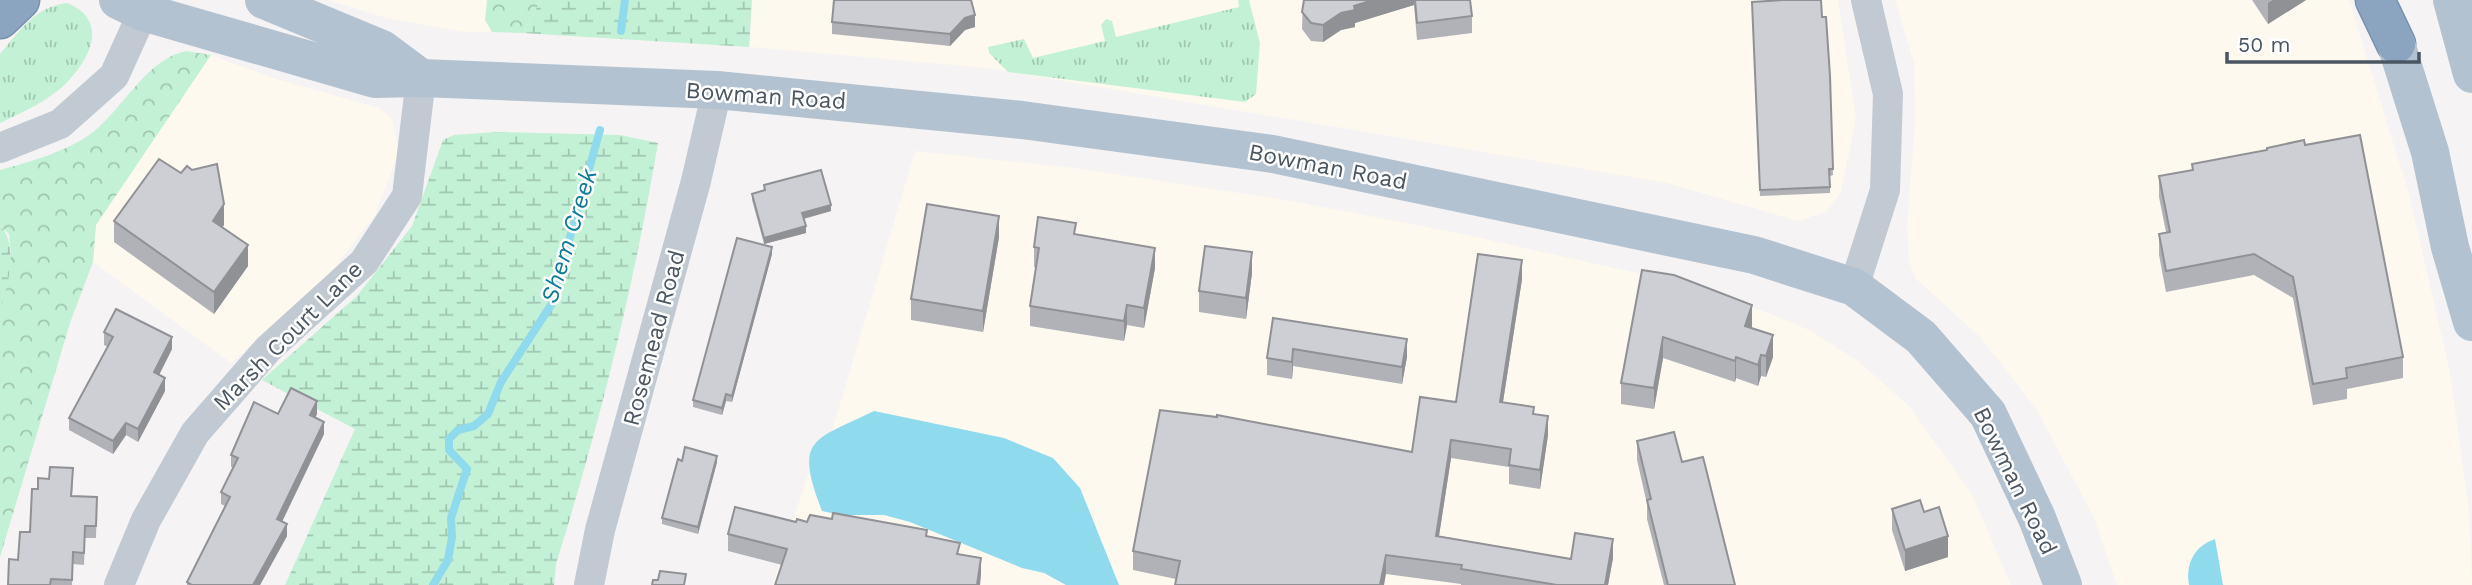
<svg xmlns="http://www.w3.org/2000/svg" width="2472" height="585" viewBox="0 0 2472 585" font-family="'Work Sans',sans-serif">
<style>
.commercial{fill:#fdf9ef}
.grass{fill:url(#grass-tufts)}
.forest{fill:url(#forest-crowns)}
.wetland{fill:url(#wetland-marsh)}
.water{fill:#90daee}
.lines{fill:none;stroke-linecap:round;stroke-linejoin:round}
.stream{stroke:#90daee;stroke-width:8}
.highway-casing{stroke:#7690ad;stroke-width:41}
.minor{stroke:#c1cad2;stroke-width:30}
.major{stroke:#b3c2d1;stroke-width:38}
.highway{stroke:#8ba5c1;stroke-width:38}
.wall{fill:#b0b2b7}
.shaded-wall{fill:#909195}
.building{fill:#cdcfd5;stroke:#909195;stroke-width:2}
.labels{text-anchor:middle;dominant-baseline:central;stroke-width:5;stroke-linejoin:round;paint-order:stroke}
.street-label{font-size:23px;fill:#4a5661;stroke:#fff}
.water-label{font-size:24px;font-style:italic;fill:#0c7c9b;stroke:#fff}
</style>
<defs>
<pattern id="grass-tufts" width="24" height="20" patternUnits="userSpaceOnUse" patternTransform="scale(1.75)"><rect width="24" height="20" fill="#c3f1d5"/><path d="M3 7l-1-3M5 7V3M7 7l1-3M15 17l-1-3M17 17v-4M19 17l1-3" fill="none" stroke="#a0c6b0"/></pattern>
<pattern id="forest-crowns" width="20" height="18" patternUnits="userSpaceOnUse" patternTransform="scale(1.75)"><rect width="20" height="18" fill="#c3f1d5"/><path d="M2 6a3 3 0 1 1 6 0M12 15a3 3 0 1 1 6 0" fill="none" stroke="#a0c6b0"/></pattern>
<pattern id="wetland-marsh" width="20" height="14" patternUnits="userSpaceOnUse" patternTransform="scale(1.75)"><rect width="20" height="14" fill="#c3f1d5"/><path d="M1 5h8M5 5V1M11 12h8M15 12V8" fill="none" stroke="#a0c6b0"/></pattern>
</defs>
<rect width="100%" height="100%" fill="#f5f3f3"/>
<!-- commercial -->
<g class="commercial">
<path d="M328,0h169l-5,32h-28l-78,-14z"/>
<path d="M752,0h1086l18,118 -15,74 -15,20 -28,9 -131,-38 -680,-115 -237,-21z"/>
<path d="M1895,0h454l60,194 41,178 19,139 3,74h-355l-23,-67 -57,-108 -57,-73 -65,-59 -6,-17 -2,-36 8,-103 -1,-59z"/>
<path d="M211,55l62,23 106,30 13,11 7,33 -24,63 -45,59 -99,89 -138,-101 3,-37z"/>
<path d="M915,151l160,17 216,33 167,32 174,39 134,40 43,18 49,31 50,44 64,89 39,91h-892l-39,-97 -206,-77 -42,20z"/>
<path d="M809,472l6,21 25,22h44l26,7 112,46 22,5 22,12h-294z"/>
</g>
<!-- grass -->
<g class="grass">
<path d="M1238,0h11l11,43 -4,51 -11,8 -237,-30 -19,-19 -1,-6 36,-8 9,19 72,-17 -4,-16 5,-6 6,2 4,16 123,-30z"/>
<path d="M67,3c40,16 26,52 2,77 -18,20 -46,32 -69,43v-69c20,-23 34,-47 67,-51z"/>
</g>
<!-- forest -->
<g class="forest">
<path d="M487,0h54l-18,33 -31,-1 -7,-12z"/>
<path d="M186,51l25,4 -115,170 -3,37 -23,61 -70,234v-247l11,-56 -2,-20 -9,-9v-55c30,-8 75,-21 98,-42 28,-25 50,-69 88,-77z"/>
</g>
<!-- wetland -->
<g class="wetland">
<path d="M541,0h211l-3,47 -226,-14z"/>
<path d="M496,132l124,3 38,8c-24,143 -59,283 -102,421l-2,21h-269l70,-156 -93,-49 95,-84 55,-70 31,-86 11,-5z"/>
<path d="M0,225c19,20 8,61 0,85z"/>
</g>
<!-- water -->
<g class="water">
<path d="M874,411l130,27 49,20 27,30 39,97h-53l-22,-12 -22,-5 -112,-46 -26,-7h-44l-18,-4c-28,-73 -10,-70 52,-100z"/>
<path d="M2215,539l8,46h-34c-4,-22 6,-39 26,-46z"/>
</g>
<g class="lines">
<!-- stream -->
<g class="stream">
<path d="M621,31l4,-31"/>
<path d="M433,585l15,-25 4,-23 -1,-19 16,-49 -18,-19v-11l9,-9 16,-4 14,-12 13,-32 50,-77 49,-175"/>
</g>
<defs>
<g id="highway">
<path d="M2375,0l21,44"/>
<path d="M0,19l20,-19"/>
</g>
</defs>
<!-- highway casing -->
<use href="#highway" class="highway-casing"/>
<!-- minor -->
<g class="minor">
<path d="M0,148l60,-24 54,-48 29,-64"/>
<path d="M1854,287l31,-97 3,-96 -22,-94"/>
<path d="M119,585l27,-65 49,-87 73,-84 96,-87 43,-66 14,-118"/>
<path d="M589,585l11,-55 96,-349 21,-91"/>
</g>
<!-- major -->
<g class="major">
<path d="M118,0l25,12 232,67 46,-1 296,12 305,30 251,34 481,101 100,32 67,50 67,77 49,104 26,67"/>
<path d="M264,0l118,49 39,29"/>
<path d="M2452,0l20,74"/>
<path d="M2396,44l34,108 20,95 22,75"/>
</g>
<!-- highway -->
<use href="#highway" class="highway"/>
</g>
<!-- wall -->
<g class="wall">
<path d="M1303,0h167l2,16v17l-55,7 -3,-35 -59,18v4l-14,3 -18,12 -12,-1 -9,-12z"/>
<path d="M2252,0h54l-38,24z"/>
<path d="M1752,2l70,15 8,59 3,99 -3,1v17l-70,3z"/>
<path d="M832,22l143,5 -10,3 -15,16 -118,-12z"/>
<path d="M2305,145l98,212v21l-56,11v10l-34,6 -20,-107 -39,-23 -88,17 -7,-37v-21l7,-2 -7,-35v-21l33,-6v-6z"/>
<path d="M764,185l67,26 -27,8 2,14 -42,11 -12,-44v-6l12,-3z"/>
<path d="M114,221l110,4 -2,2 26,39 -34,48 -100,-72z"/>
<path d="M1076,235l79,33 -11,60 -17,-3 -3,16 -94,-15v-20l6,-38 -2,-1v-20z"/>
<path d="M999,237l-16,95 -72,-12v-21z"/>
<path d="M772,254l-40,148 -6,-1 -4,14 -29,-8v-7z"/>
<path d="M1642,270l110,56 -1,2 22,29 -7,20 -5,-1 -3,10 -22,-8 -1,4 -72,-24 -9,51 -33,-5v-21z"/>
<path d="M1252,273l-6,46 -47,-7v-21z"/>
<path d="M1522,279l-19,123 31,12 14,21 -8,54 -31,-5v-17l-58,-9 -12,78 132,23 42,-1 -5,27h-147v-1l-75,-10 -210,5 -43,-9v-19l279,-99 44,-50z"/>
<path d="M1273,318l134,39 -5,27 -109,-18 -1,13 -25,-4v-17z"/>
<path d="M104,332l68,17 -13,26 6,16 -27,51 -12,-7 -13,19 -44,-24v-12l39,-71 -4,-2z"/>
<path d="M278,414h39l-2,4 9,16 -42,88 5,14 -27,49h-73v-3l38,-76 -4,-2v-12l12,-25h-2v-12z"/>
<path d="M1637,441l45,21 53,123h-71l-17,-66v-15l-10,-44z"/>
<path d="M682,461l35,1 -19,72 -36,-10v-6z"/>
<path d="M73,480l-1,16 25,1 -1,41h-11l-1,27 -11,-1 -1,21h-64l22,-53 8,-43z"/>
<path d="M1892,509l32,3 24,45 -43,14 -13,-41z"/>
<path d="M796,522l131,14 33,18 21,21 -199,-10 -54,-14v-17z"/>
</g>
<!-- shaded-wall -->
<g class="shaded-wall">
<path d="M1373,0h41v5l-59,18v4l-14,3 -18,12v-17l31,-19z"/>
<path d="M2273,0h33l-38,24v-21z"/>
<path d="M975,15v12l-10,3 -15,16v-12l15,-16z"/>
<path d="M224,204v21l-11,17v-21z"/>
<path d="M831,205v6l-29,8v-6z"/>
<path d="M999,216v21l-16,95v-21z"/>
<path d="M806,226v7l-42,11v-6z"/>
<path d="M248,245v21l-34,48v-22z"/>
<path d="M772,247v7l-40,148v-6z"/>
<path d="M1155,248v20l-11,60v-20z"/>
<path d="M1252,252v21l-6,46v-21z"/>
<path d="M1522,260v19l-22,142v-19z"/>
<path d="M1127,305v20l-3,16v-20z"/>
<path d="M1752,305v21l-7,21v-21z"/>
<path d="M1773,335v22l-7,20v-21z"/>
<path d="M172,337v12l-18,36v-13z"/>
<path d="M1663,337v21l-9,51v-21z"/>
<path d="M1407,339v18l-5,27v-17z"/>
<path d="M1293,349v17l-1,13v-17z"/>
<path d="M1761,355v21l-3,10v-21z"/>
<path d="M1736,357v21l-1,4v-21z"/>
<path d="M165,378v13l-27,51v-13z"/>
<path d="M726,394v7l-4,14v-7z"/>
<path d="M317,401v13l-7,14v-13z"/>
<path d="M1548,416v19l-8,54v-19z"/>
<path d="M324,422v12l-47,98v-13z"/>
<path d="M126,423v12l-13,19v-13z"/>
<path d="M1451,440v18l-15,97v-19z"/>
<path d="M717,456v6l-19,72v-7z"/>
<path d="M287,524v12l-27,49h-7z"/>
<path d="M1948,536v21l-43,14v-21z"/>
<path d="M1613,539v19l-5,27h-3z"/>
<path d="M1386,555v19l-2,11h-4z"/>
<path d="M981,558v17l-1,10h-3z"/>
</g>
<!-- building -->
<g class="building">
<path d="M834,0h137l4,15 -10,3 -15,16 -118,-12z"/>
<path d="M1304,0h69l-19,6 1,4 -14,3 -18,12 -12,-2 -9,-11z"/>
<path d="M1415,0h55l2,16 -55,7z"/>
<path d="M1783,0h38l1,17h4l4,59 3,93h-4l1,18 -70,3 -8,-188z"/>
<path d="M2360,135l43,222 -57,11 1,10 -34,6 -20,-107 -39,-23 -88,17 -7,-37 11,-2 -11,-56 34,-6 -1,-6 75,-14v-2l37,-8 1,5z"/>
<path d="M159,159l22,14 6,-7 5,4 25,-6 7,40 -11,17 35,24 -34,47 -100,-71z"/>
<path d="M821,170l10,35 -29,8 4,13 -42,12 -12,-44 13,-4 -1,-5z"/>
<path d="M927,204l72,12 -16,95 -72,-12z"/>
<path d="M1038,217l38,6 -2,11 81,14 -11,60 -17,-3 -3,16 -94,-15 9,-58 -5,-1z"/>
<path d="M737,238l35,9 -40,149 -6,-2 -4,14 -29,-8z"/>
<path d="M1205,246l47,6 -6,46 -47,-7z"/>
<path d="M1478,254l44,6 -22,142 34,5 -1,7 15,2 -8,54 -31,-5 2,-16 -60,-9 -15,96 135,23 4,-26 38,6 -8,46h-48l-96,-16 1,-4 -76,-10 -6,30h-205l5,-24 -47,-10 27,-141 57,7v-2l195,37 8,-55 36,5z"/>
<path d="M1642,270l32,5 78,30 -7,21 28,9 -7,21 -5,-1 -3,10 -22,-8 -1,4 -72,-24 -9,51 -33,-5z"/>
<path d="M116,309l56,28 -18,35 11,6 -27,51 -12,-6 -13,18 -44,-23 44,-81 -9,-5z"/>
<path d="M1273,318l134,21 -5,28 -109,-18 -1,13 -25,-4z"/>
<path d="M291,388l26,13 -7,14 14,7 -47,97 10,5 -34,61h-61l-5,-3 43,-85 -9,-5 17,-34 -7,-3 23,-53 24,12z"/>
<path d="M1674,432l8,30 21,-5 32,128h-67l-21,-85 4,-1 -14,-58z"/>
<path d="M685,447l32,9 -19,71 -36,-9 16,-59 4,2z"/>
<path d="M50,467l23,1 -2,28 26,1 -1,29h-11l-1,27 -11,-1 -1,28 -21,-1 -1,6h-42l1,-26 9,1 2,-28h10l2,-43h6v-11l11,1z"/>
<path d="M1920,500l4,12 15,-5 9,29 -43,14 -13,-41z"/>
<path d="M735,507l61,15 1,-3 10,3 3,-7 22,4 1,-6 94,17 -1,6 34,7 -3,11 24,4 -4,27h-202l12,-36 -59,-15z"/>
<path d="M660,571l26,3 -2,11h-32l1,-5h5z"/>
</g>
<g class="labels">
<!-- street labels -->
<g class="street-label">
<text transform="translate(766 96) rotate(4)">Bowman Road</text>
<text transform="translate(1328 167) rotate(11)">Bowman Road</text>
<text transform="translate(288 336) rotate(-45)">Marsh Court Lane</text>
<text transform="translate(654 338) rotate(-75)">Rosemead Road</text>
<text transform="translate(2015 481) rotate(64)">Bowman Road</text>
</g>
<!-- water labels -->
<g class="water-label">
<text transform="translate(569 236) rotate(-73)">Shem Creek</text>
</g>
</g>
<!-- scale -->
<path d="M2227 52v10h192v-10" fill="none" stroke="#4a5661" stroke-width="3.5"/>
<text x="2238" y="52" font-size="21" fill="#4a5661" stroke="#ffffff" stroke-width="5" paint-order="stroke">50 m</text>
</svg>
